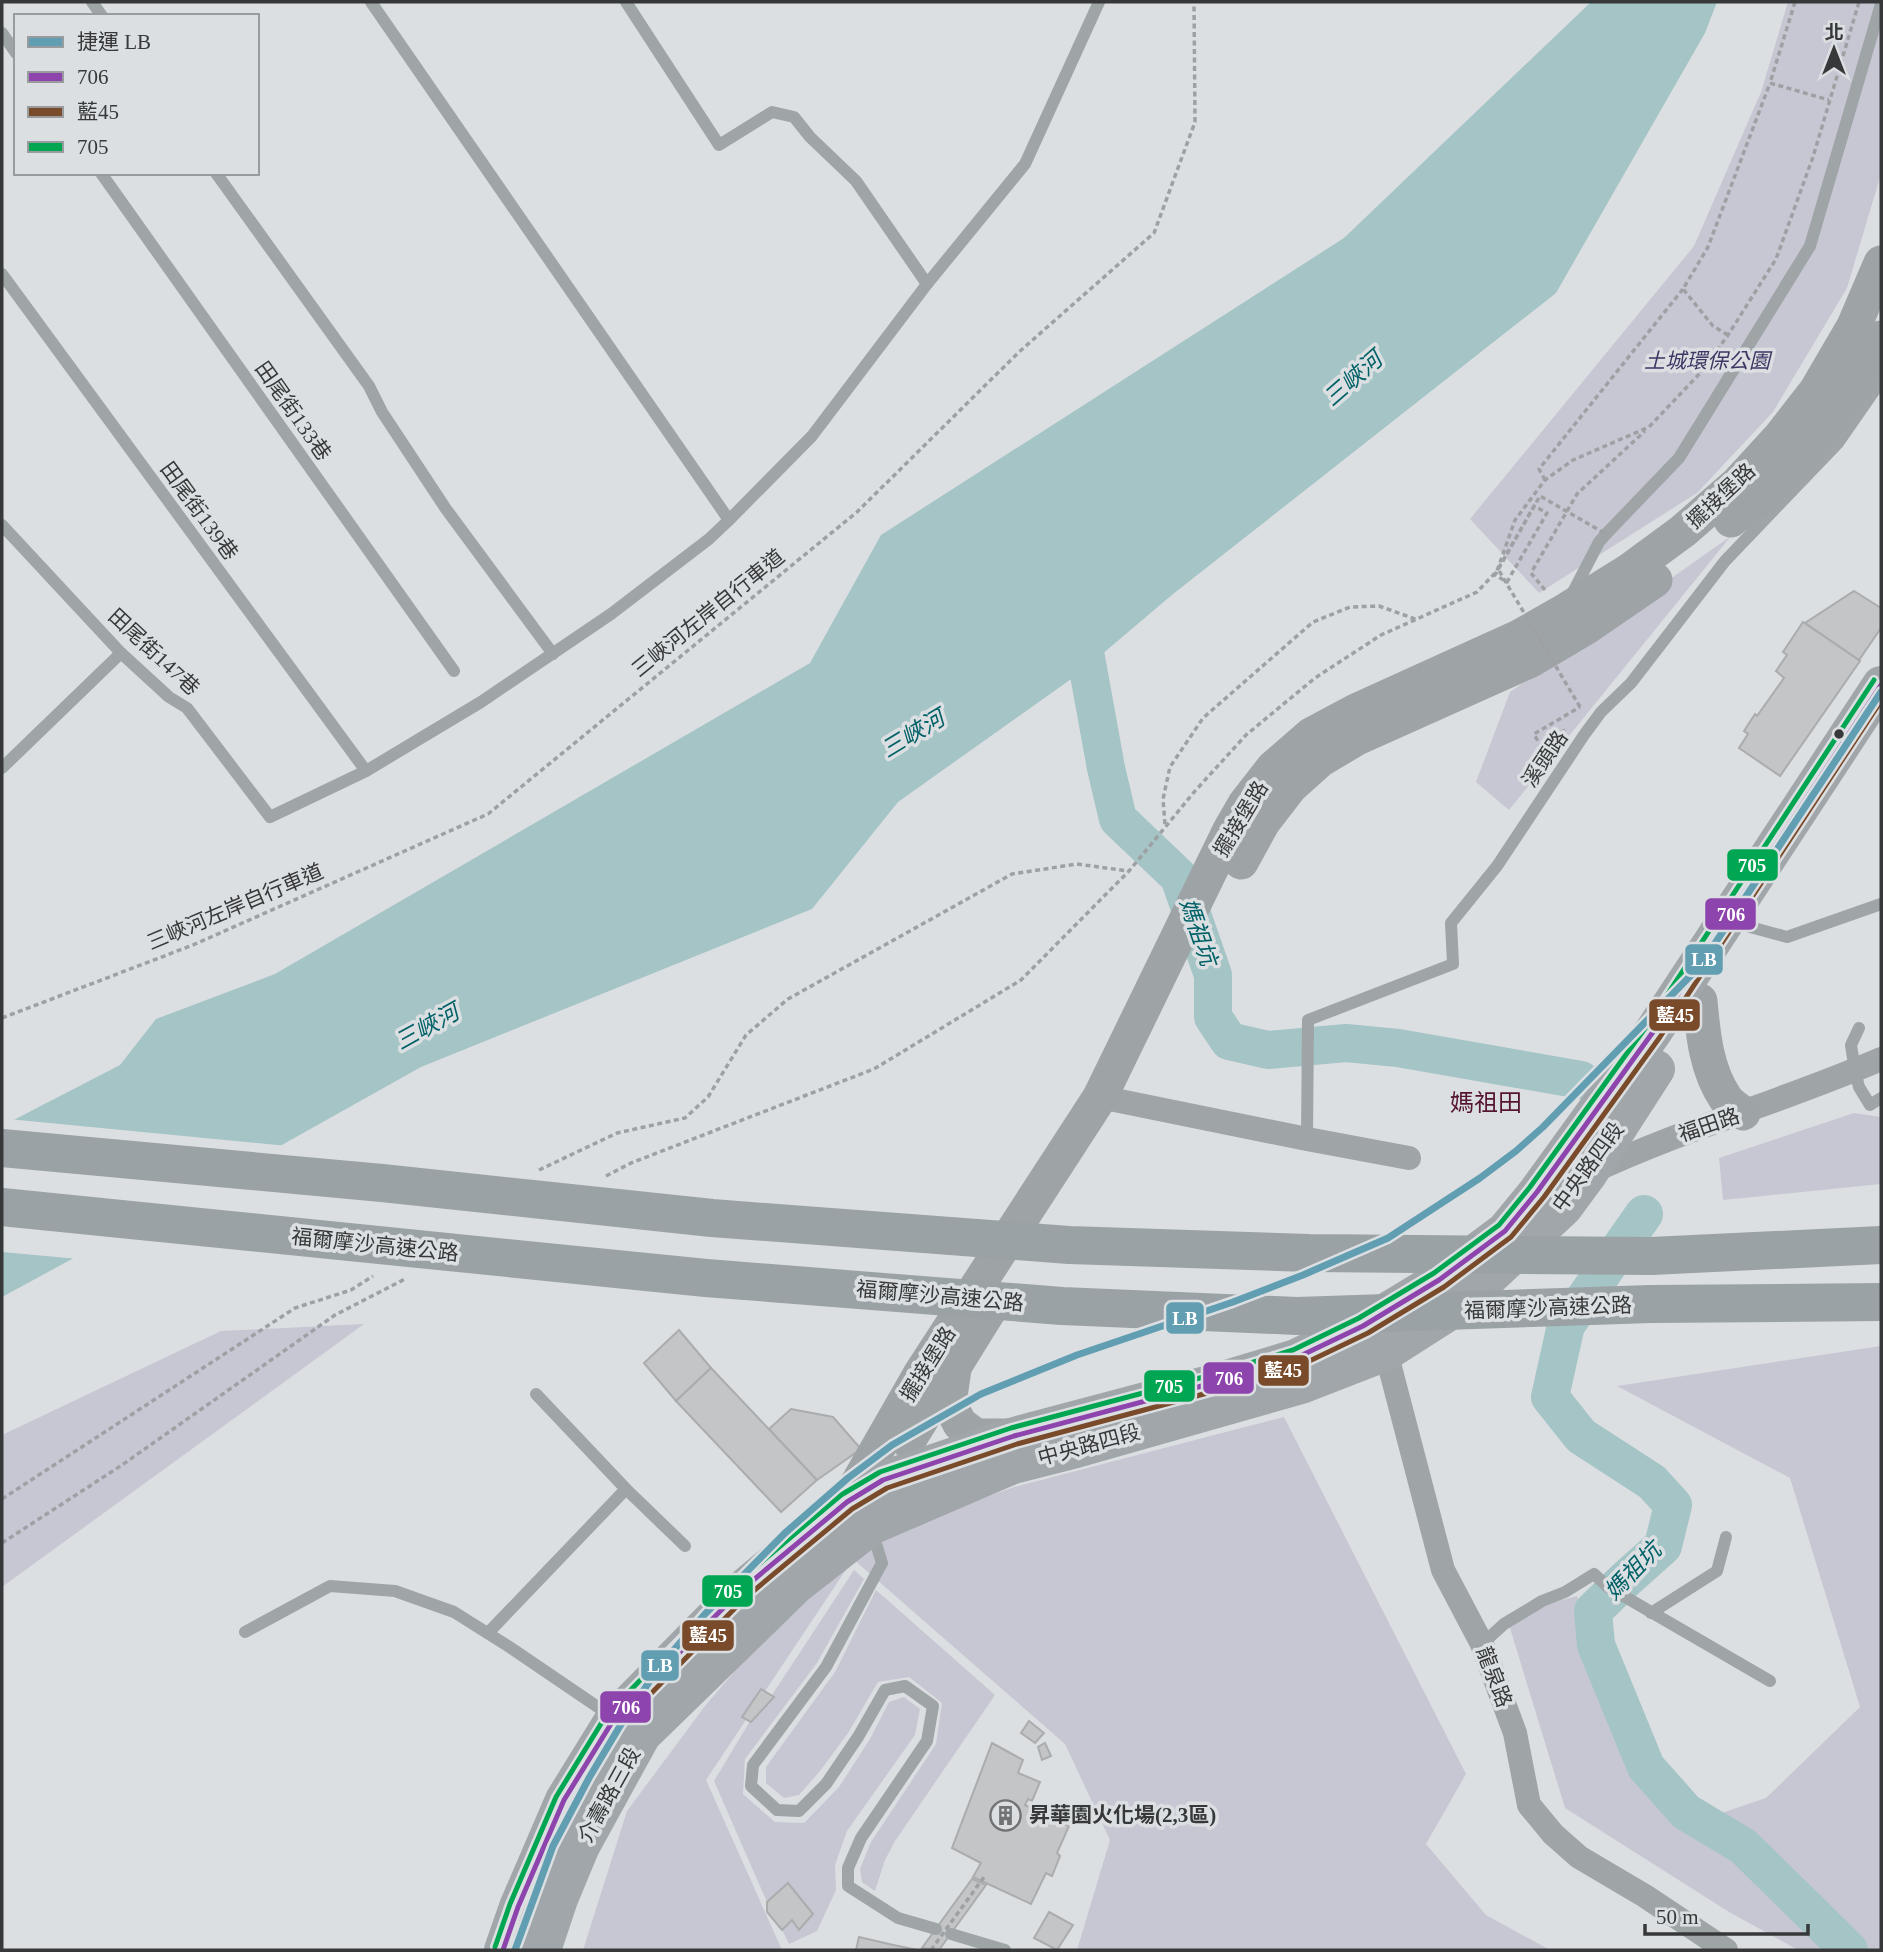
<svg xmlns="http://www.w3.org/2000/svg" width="1883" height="1952" viewBox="0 0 1883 1952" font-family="'Times New Roman','Noto Sans TC',serif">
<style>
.green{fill:#c7c7d4}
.water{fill:#a4c4c6}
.pier{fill:#dcdfe1}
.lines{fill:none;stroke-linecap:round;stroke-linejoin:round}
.river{stroke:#a4c4c6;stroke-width:38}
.building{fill:#c3c5c6;stroke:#aaacae;stroke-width:2}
.path{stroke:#9da1a3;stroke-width:3.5;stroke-dasharray:5 3.5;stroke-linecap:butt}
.lane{stroke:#9fa4a6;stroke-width:12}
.street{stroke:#9fa4a6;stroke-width:24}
.secondary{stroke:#9ea3a6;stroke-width:35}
.primary{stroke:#a0a6a9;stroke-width:38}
.highway{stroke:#9ba2a5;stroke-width:38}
.path-bridge{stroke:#9da1a3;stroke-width:3.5;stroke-dasharray:5 3.5;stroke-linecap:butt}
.highway-bridge{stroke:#9ba2a5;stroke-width:38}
.bus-1-casing{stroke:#dbdfe2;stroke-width:10}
.bus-2-casing{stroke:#dbdfe2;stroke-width:10}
.bus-3-casing{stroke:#dbdfe2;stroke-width:10}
.bus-1{stroke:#8e44ad;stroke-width:5}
.bus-2{stroke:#7a4b2a;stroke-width:5}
.bus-3{stroke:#00a651;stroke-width:5}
.metro-1-casing{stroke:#dbdfe2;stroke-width:12}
.metro-1{stroke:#629eb2;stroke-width:7}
.bus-dot{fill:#363839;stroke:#dbdfe2;stroke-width:2.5}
.labels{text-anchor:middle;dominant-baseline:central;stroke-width:7;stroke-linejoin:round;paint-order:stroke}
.park-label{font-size:21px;font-style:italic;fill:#3e3663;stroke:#dbdfe2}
.street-label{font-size:21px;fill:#363839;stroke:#dbdfe2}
.poi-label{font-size:21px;font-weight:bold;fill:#363839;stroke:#dbdfe2;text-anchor:start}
.water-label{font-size:23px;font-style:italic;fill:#006166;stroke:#dbdfe2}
.quarter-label{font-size:24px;fill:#551431;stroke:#dbdfe2}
.line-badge{stroke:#dbdfe2;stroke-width:2.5}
.badge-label{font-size:19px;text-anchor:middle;font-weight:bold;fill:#fff}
</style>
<rect width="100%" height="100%" fill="#dcdfe1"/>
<!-- green -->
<g class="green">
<path d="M1788,2h93v172l-34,114 -74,124 -76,81 -158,100 -69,-74 224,-273 67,-154z"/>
<path d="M1731,536l-222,274 -33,-28 34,-90z"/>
<path d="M1854,1113l27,4v67l-158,16 -4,-42z"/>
<path d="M364,1324l-362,263v-152l219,-104z"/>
<path d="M1881,1346v604h-83l-69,-38 -164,-104 -59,-193 71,-19 31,116 69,116 89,-30 94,-91 -70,-229 -173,-92z"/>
<path d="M1284,1417l182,357 -40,70 60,71 64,35h-473l33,-110 -45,-96 -212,-185 -147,221 76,170h-199l44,-139 78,-105 95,-111 70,-57 144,-51z"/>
<path d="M854,1570l10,9 -47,84 -72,96 -2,35 32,28 29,1 35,-36 31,-48 19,-37 15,-5 16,12 -5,26 -68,96 -12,34 1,25 -19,41 -28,13 -7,-14 10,-10 7,10 -11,-46 -21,18 -53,-121 36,-60h1l23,-23 -2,-3z"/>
<path d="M876,1590l119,105 -100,146 -10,19 -10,31 -13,-9 -2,-13 11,-27 65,-98 6,-41 -33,-26 -31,5 -30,51 -28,38 -21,24 -15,3 -18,-15v-16l69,-95z"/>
</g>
<!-- water -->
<path class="water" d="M1591,2h126l-12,31 -149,260 -383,301 -92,78 -183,130 -86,107 -391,158 -141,79 -278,151v-171l118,-61 36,-46 119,-45 535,-311 71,-128 463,-297z"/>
<!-- pier -->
<path class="pier" d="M8,1119l280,27 -209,113 -77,-7v-130z"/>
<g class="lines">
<!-- river -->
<g class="river">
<path d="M1079,619l27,149 12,51 61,58 34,98v42l16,24 39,9 78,-7 52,5 183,32"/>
<path d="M1644,1214l-78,111 -16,72 31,39 71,46 21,23 -10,41 -38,34 -32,31 3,34 50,122 40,45 57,34 106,104"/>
</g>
</g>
<!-- building -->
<g class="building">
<path d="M1854,591l27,17v20l-22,32 -54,-37z"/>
<path d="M1803,622l57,39 -80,115 -41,-28 9,-14 -4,-3 11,-17 2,2 27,-38 -8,-7 11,-16 -4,-3z"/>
<path d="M679,1330l32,38 -35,33 -32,-38z"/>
<path d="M711,1368l106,112 -36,32 -105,-111z"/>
<path d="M791,1409l42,8 28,32 -44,31 -48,-51z"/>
<path d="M761,1689l13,8 -23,25 -9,-5z"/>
<path d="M1029,1721l15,12 -9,10 -14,-10z"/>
<path d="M992,1743l31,17 -5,13 22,9 -8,19 -4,-2 -3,6 44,21 -12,27 3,3 -8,20 -6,-3 -15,31 -58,-27 8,-14 -29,-15z"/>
<path d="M1045,1743l6,13 -9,4 -4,-13z"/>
<path d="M972,1879l14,6 -47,65 -17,-2z"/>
<path d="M788,1883l25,31 -14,16 -7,-10 -10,10 -15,-18v-10z"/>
<path d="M1049,1912l24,13 -16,25 -23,-12z"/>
<path d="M859,1937l30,7 28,6h-61z"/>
</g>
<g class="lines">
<!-- path -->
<g class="path">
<path d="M1795,2l-25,81 59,17"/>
<path d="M1728,335l-15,-9 -30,-37 25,-42 62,-164"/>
<path d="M1545,480l-6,-11 144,-180"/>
<path d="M1545,590l-14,-17 46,-79 68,-63"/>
<path d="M1565,730l-25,15 -6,-11 46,-27"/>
<path d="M1165,824l-2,-25 7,-32 33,-49 110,-96 37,-15 29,-1 39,14"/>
<path d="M2,1018l191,-73 295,-131 369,-302 162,-160 135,-119 41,-111 -1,-120"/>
<path d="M539,1170l78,-37 68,-15 23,-21 38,-62 42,-36 224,-125 65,-10 51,7"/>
<path d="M606,1176l25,-13 243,-94 147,-89 108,-109 66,-80 51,-56 69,-57 66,-43 96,-43 20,-21 18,-51 30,-40 28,-20 76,-33 54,-57 25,-35 48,-76 37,-102 46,-155"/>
<path d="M2,1499l293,-191 56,-18 22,-14"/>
<path d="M2,1543l120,-78 213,-150 72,-37"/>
</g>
<!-- lane -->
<g class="lane">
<path d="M92,2l10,14"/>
<path d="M371,2l358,518"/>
<path d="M626,2l93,143 53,-33 22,5 16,20 46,44 71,103"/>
<path d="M2,33l14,20"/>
<path d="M101,173l353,498"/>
<path d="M216,173l153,213 13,26 64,97 107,145"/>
<path d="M2,274l364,497"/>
<path d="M2,525l119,128 48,44 18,11 83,109 96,-46 115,-69 130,-88 98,-75 20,-19 83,-84 115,-152 98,-120 74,-162"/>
<path d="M1571,596l28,-54 7,-8 73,-76 131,-212 71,-242"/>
<path d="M2,768l119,-115"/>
<path d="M1731,919l19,8 37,10 94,-33"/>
<path d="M1859,1028l-8,17 4,26 4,16 11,18 11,-7"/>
<path d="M1307,1139l1,-119 145,-56 -2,-41 46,-57 87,-131 17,-23 30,-29 94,-122 113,-118 43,-62"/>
<path d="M536,1394l90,95 59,57"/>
<path d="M872,1531l10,32 -56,104 -73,98 -2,21 26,24 22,1 27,-27 32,-47 27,-47 20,-4 28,20 -6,35 -66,97 -13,30v18l50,32 38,11"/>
<path d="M1651,1613l66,-42 9,-34"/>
<path d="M245,1632l85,-46 65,5 59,21 57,36 100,68"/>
<path d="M488,1633l138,-144"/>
<path d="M1482,1644l22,-20 38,-23 23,-9 29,-18 14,13 162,94"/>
<path d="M951,1934l54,16"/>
</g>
<!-- street -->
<g class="street">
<path d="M1100,1097l207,42 102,19"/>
<path d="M1592,1172c94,-44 194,-72 289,-113"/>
<path d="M1377,1342l9,10 57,218 39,74 33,89 14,72 24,29 26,23 66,39 81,54"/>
</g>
<!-- secondary -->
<g class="secondary">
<path d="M1731,520l23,-19 53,-52 47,-64 27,-47"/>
<path d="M1241,862l22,-40 27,-35 30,-27 37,-22 174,-78 54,-32 70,-48"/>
<path d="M1700,1001c3,33 6,69 26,98 4,6 11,10 17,14"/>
<path d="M954,1369l-5,34 11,21 16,12h38"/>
<path d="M908,1441l85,-137"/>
<path d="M847,1502l74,-129 179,-276 130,-267 15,-26 28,-36 38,-33 45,-24 163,-74 44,-25 67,-42 53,-39 54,-47 44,-48 35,-45 38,-65 27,-63"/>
</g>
<!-- primary -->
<g class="primary">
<path d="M503,1950l15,-43 46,-107 50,-81 125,-127 108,-90 36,-22 131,-44 199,-53 83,-25 67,-32 76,-46 66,-49 32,-39 116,-160 228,-347"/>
<path d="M542,1950l17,-51 22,-53 61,-111 154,-150 75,-59 142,-61 63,-16 225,-64 85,-33 72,-46 106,-99 25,-34 67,-104"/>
</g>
<!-- highway -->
<g class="highway">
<path d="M1651,1256l230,-11"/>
<path d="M1651,1304l230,-2"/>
</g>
<!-- path-bridge -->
<g class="path-bridge">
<path d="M1580,707l-82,-138 36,-63 13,7 -40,69 -12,-7 45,-79 66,38"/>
<path d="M931,1950l53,-73"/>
</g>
<!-- highway-bridge -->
<g class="highway-bridge">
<path d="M2,1148l380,35 330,35 357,27 240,8 342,3"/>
<path d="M2,1207l704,71 356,28 235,10 354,-12"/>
</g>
<defs>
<path id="bus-1" d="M503,1950l15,-43 46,-107 50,-81 125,-127 108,-90 36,-22 131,-44 199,-53 83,-25 67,-32 76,-46 66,-49 32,-39 116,-160 228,-347"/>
<path id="bus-2" d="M512,1950l14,-40 46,-106 49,-80 124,-126 107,-89 35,-21 130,-44 198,-53 84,-25 69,-33 76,-46 67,-50 33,-40 116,-160 221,-336"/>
<path id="bus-3" d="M495,1947l15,-43 46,-107 51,-83 126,-128 108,-91 39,-23 131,-44 200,-53 82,-25 66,-32 75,-45 65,-48 31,-38 116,-160 228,-347"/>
</defs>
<!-- bus-1 casing -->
<use href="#bus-1" class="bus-1-casing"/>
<!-- bus-2 casing -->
<use href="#bus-2" class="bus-2-casing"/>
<!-- bus-3 casing -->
<use href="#bus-3" class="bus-3-casing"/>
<!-- bus-1 -->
<use href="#bus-1" class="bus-1"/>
<!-- bus-2 -->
<use href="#bus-2" class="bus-2"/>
<!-- bus-3 -->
<use href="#bus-3" class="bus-3"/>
<defs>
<path id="metro-1" d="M515,1950l38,-104 36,-68 31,-52 39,-59 46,-53 80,-81 63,-55 44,-33 89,-51 96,-39 156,-53 70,-27 85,-37 92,-60 36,-27 27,-24 157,-161 181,-274"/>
</defs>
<!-- metro-1 casing -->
<use href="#metro-1" class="metro-1-casing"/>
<!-- metro-1 -->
<use href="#metro-1" class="metro-1"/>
</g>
<!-- icons -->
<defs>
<symbol id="building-ring" viewBox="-11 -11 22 22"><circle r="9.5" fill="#dbdfe2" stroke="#707274" stroke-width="1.5"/><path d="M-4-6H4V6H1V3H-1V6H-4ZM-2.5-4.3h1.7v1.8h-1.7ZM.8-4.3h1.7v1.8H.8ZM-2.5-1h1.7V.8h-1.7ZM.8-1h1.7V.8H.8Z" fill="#707274"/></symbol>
</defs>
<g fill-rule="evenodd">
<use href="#building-ring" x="988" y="1798" width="35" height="35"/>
</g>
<!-- markers -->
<circle class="bus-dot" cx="1839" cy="734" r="6"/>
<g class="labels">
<!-- park labels -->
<g class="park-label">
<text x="1707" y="361">土城環保公園</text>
</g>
<!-- street labels -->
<g class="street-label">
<text transform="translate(293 411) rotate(55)">田尾街133巷</text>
<text transform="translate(1721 496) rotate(-43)">擺接堡路</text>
<text transform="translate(199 511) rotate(54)">田尾街139巷</text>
<text transform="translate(708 613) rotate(-39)">三峽河左岸自行車道</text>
<text transform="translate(154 652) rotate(43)">田尾街147巷</text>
<text transform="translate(1545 759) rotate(-56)">溪頭路</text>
<text transform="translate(1241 819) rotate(-59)">擺接堡路</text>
<text transform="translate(235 907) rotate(-23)">三峽河左岸自行車道</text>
<text transform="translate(1709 1125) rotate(-19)">福田路</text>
<text transform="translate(1588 1167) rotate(-54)">中央路四段</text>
<text transform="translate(375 1245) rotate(6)">福爾摩沙高速公路</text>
<text transform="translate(940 1296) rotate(5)">福爾摩沙高速公路</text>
<text transform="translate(1548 1308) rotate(-2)">福爾摩沙高速公路</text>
<text transform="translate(928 1364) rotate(-58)">擺接堡路</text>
<text transform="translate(1089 1445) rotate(-15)">中央路四段</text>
<text transform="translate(1494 1677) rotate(69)">龍泉路</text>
<text transform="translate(609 1795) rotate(-61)">介壽路三段</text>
</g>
<!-- poi labels -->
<g class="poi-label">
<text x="1029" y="1815">昇華園火化場(2,3區)</text>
</g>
<!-- water labels -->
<g class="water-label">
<text transform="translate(1353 379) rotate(-41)">三峽河</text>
<text transform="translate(913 734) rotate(-31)">三峽河</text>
<text transform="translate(1198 932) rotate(71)">媽祖坑</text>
<text transform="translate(427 1027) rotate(-29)">三峽河</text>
<text transform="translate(1633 1571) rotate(-46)">媽祖坑</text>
</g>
<!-- quarter labels -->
<g class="quarter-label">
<text x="1486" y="1103">媽祖田</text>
</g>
</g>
<g class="line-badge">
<rect x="1726" y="848" width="53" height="34" rx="7" fill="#00a651"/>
<rect x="1704" y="897" width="53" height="34" rx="7" fill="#8e44ad"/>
<rect x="1684" y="943" width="40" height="33" rx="7" fill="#629eb2"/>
<rect x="1648" y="998" width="53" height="34" rx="7" fill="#7a4b2a"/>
<rect x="1165" y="1301" width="40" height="34" rx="7" fill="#629eb2"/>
<rect x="1257" y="1354" width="53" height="33" rx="7" fill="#7a4b2a"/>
<rect x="1202" y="1361" width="53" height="34" rx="7" fill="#8e44ad"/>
<rect x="1143" y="1369" width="53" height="34" rx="7" fill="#00a651"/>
<rect x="701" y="1574" width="53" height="34" rx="7" fill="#00a651"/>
<rect x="681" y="1619" width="54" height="33" rx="7" fill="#7a4b2a"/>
<rect x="640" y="1649" width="40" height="33" rx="7" fill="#629eb2"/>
<rect x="599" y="1690" width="53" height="34" rx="7" fill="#8e44ad"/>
</g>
<g class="badge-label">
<text x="1752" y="872">705</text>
<text x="1731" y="921">706</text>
<text x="1704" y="966">LB</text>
<text x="1675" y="1022">藍45</text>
<text x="1185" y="1325">LB</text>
<text x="1283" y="1377">藍45</text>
<text x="1229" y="1385">706</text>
<text x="1169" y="1393">705</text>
<text x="728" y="1598">705</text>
<text x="708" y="1642">藍45</text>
<text x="660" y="1672">LB</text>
<text x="626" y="1714">706</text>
</g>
<!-- border -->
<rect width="1883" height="1952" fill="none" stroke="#363839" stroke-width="7"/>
<!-- legend -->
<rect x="14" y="14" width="245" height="161" fill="#dbdfe2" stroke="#999c9e" stroke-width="2"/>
<rect x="28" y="37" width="35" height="10" fill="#629eb2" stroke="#999c9e" stroke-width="2"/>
<text x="77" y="49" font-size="21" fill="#363839">捷運 LB</text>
<rect x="28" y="72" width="35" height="10" fill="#8e44ad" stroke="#999c9e" stroke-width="2"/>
<text x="77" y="84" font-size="21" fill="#363839">706</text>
<rect x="28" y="107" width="35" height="10" fill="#7a4b2a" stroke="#999c9e" stroke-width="2"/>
<text x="77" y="119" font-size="21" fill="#363839">藍45</text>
<rect x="28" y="142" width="35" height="10" fill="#00a651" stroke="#999c9e" stroke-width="2"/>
<text x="77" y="154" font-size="21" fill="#363839">705</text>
<!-- north arrow -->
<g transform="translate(1834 49)" stroke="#dbdfe2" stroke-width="5" paint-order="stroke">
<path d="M0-5L12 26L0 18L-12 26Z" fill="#363839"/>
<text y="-10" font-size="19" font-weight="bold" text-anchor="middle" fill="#363839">北</text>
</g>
<!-- scale -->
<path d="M1645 1924v10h163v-10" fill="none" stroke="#363839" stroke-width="3.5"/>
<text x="1656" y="1924" font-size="21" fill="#363839" stroke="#dbdfe2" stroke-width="5" paint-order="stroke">50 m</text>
</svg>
